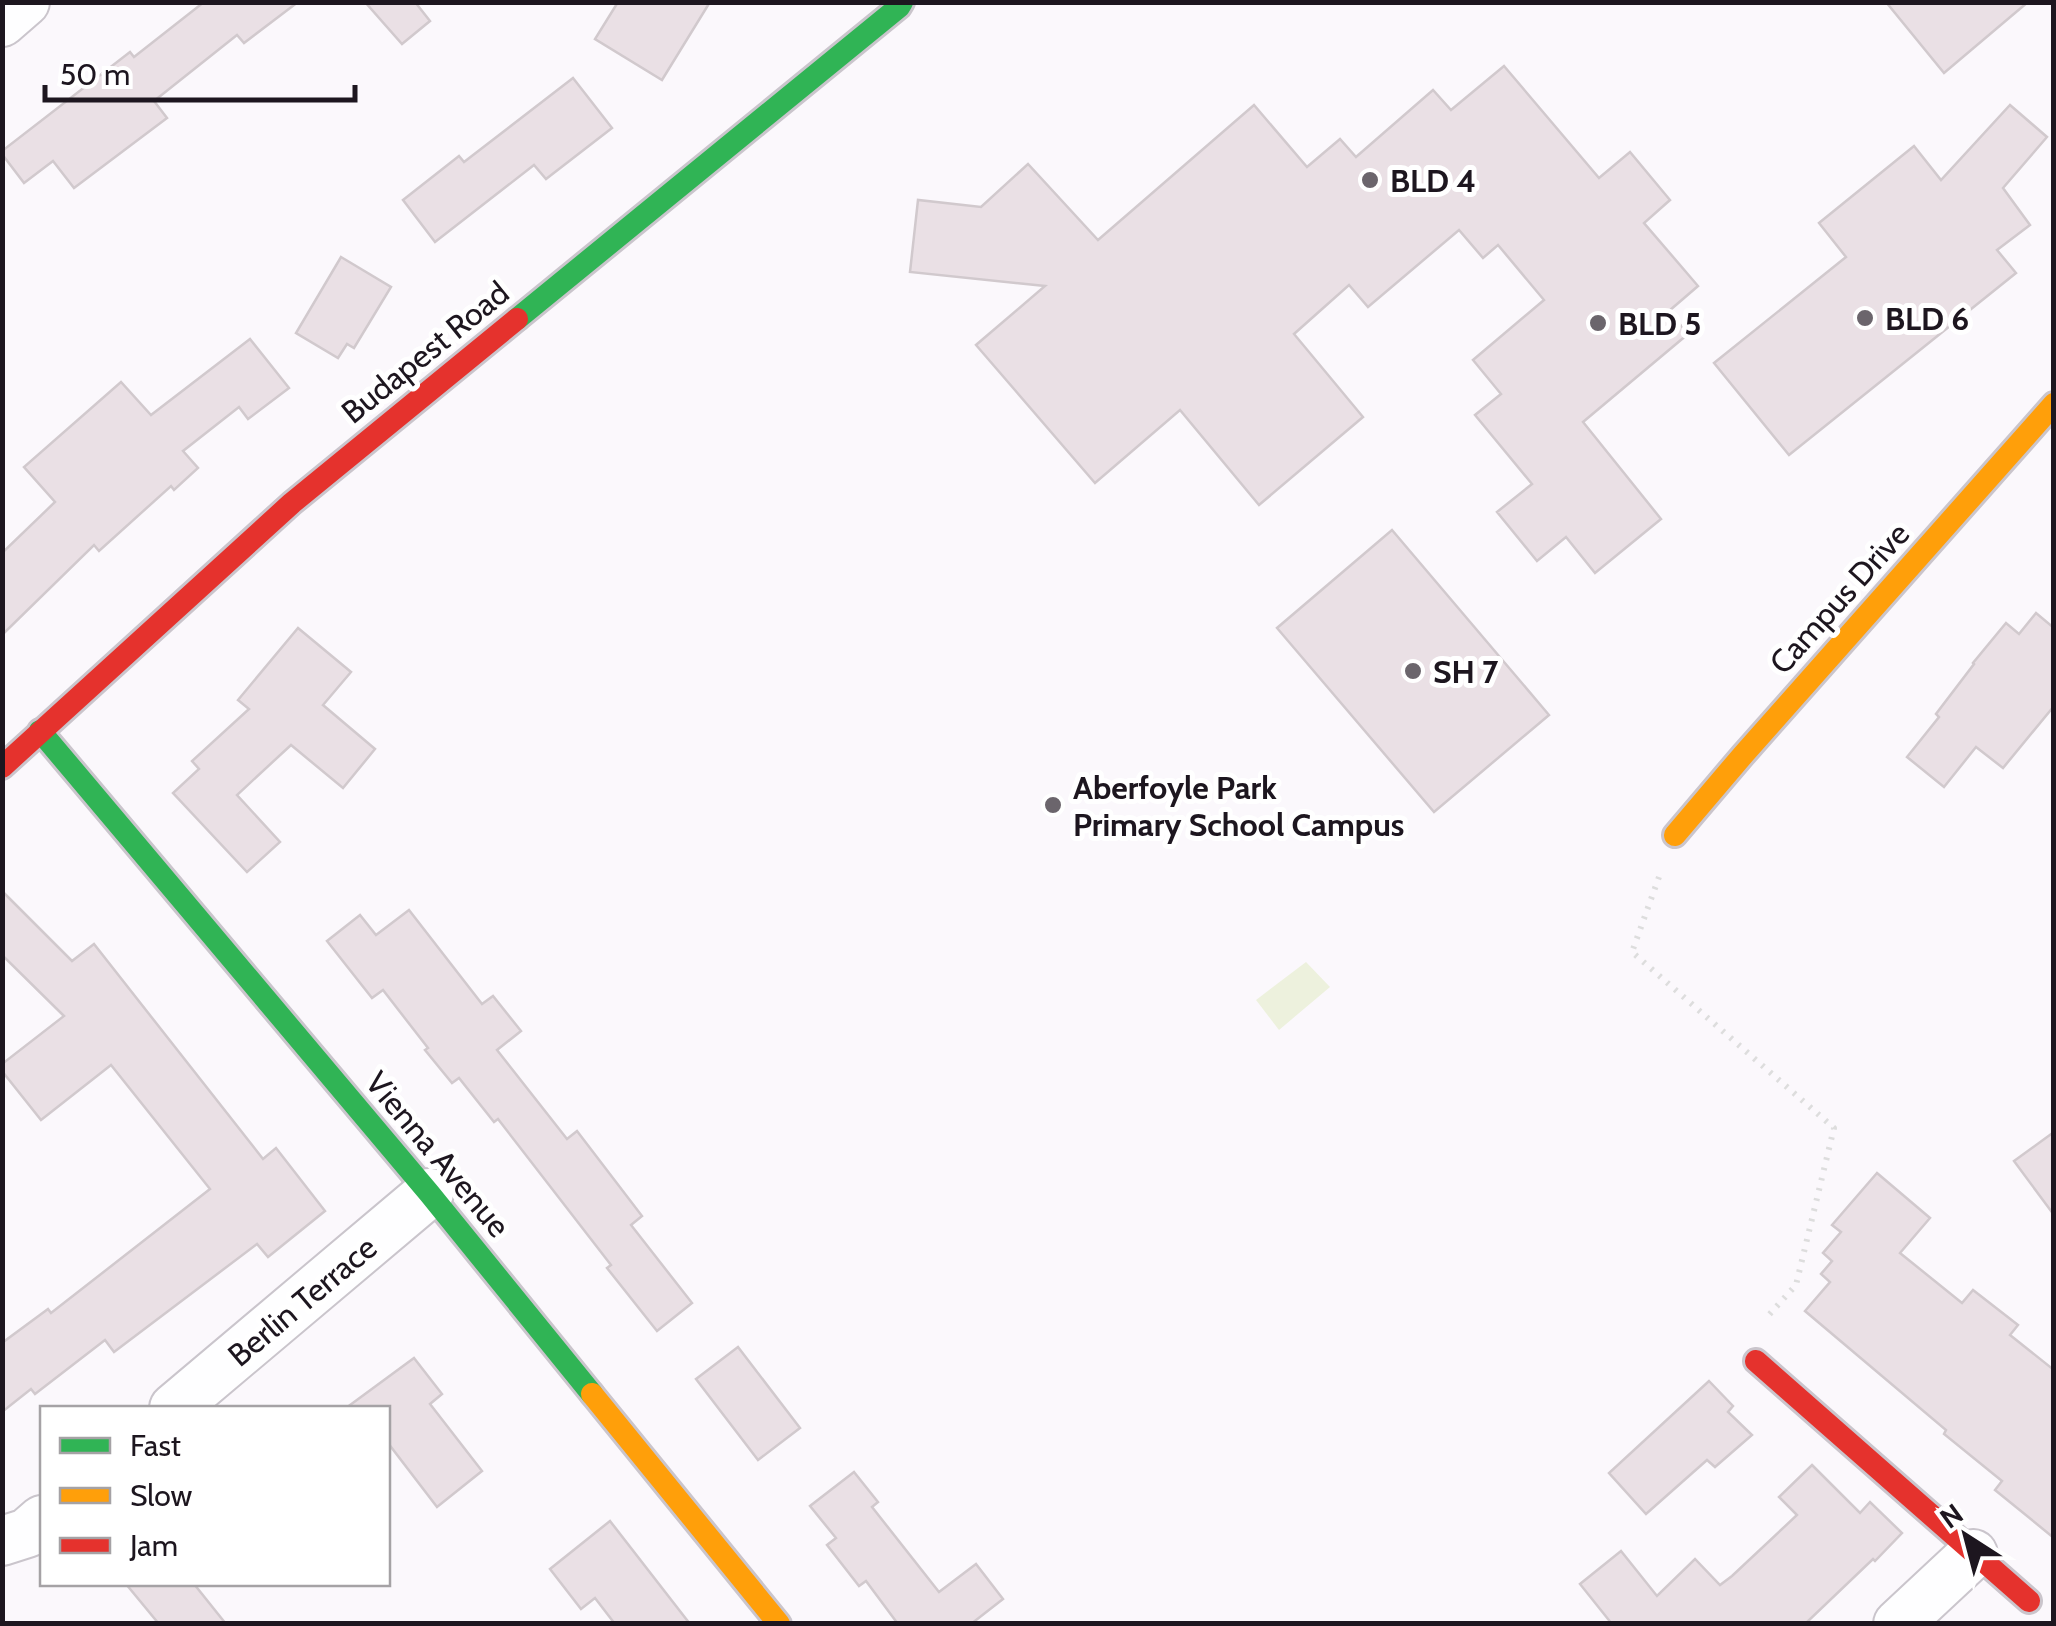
<svg xmlns="http://www.w3.org/2000/svg" width="2056" height="1626" viewBox="0 0 2056 1626" font-family="Cabin,sans-serif">
<style>
.green{fill:#edf1dd}
.building{fill:#eae0e5;stroke:#d1c9cd;stroke-width:2.5}
.lines{fill:none;stroke-linecap:round;stroke-linejoin:round}
.street-casing{stroke:#cac5cc;stroke-width:52}
.fast-casing{stroke:#cac5cc;stroke-width:28}
.slow-casing{stroke:#cac5cc;stroke-width:28}
.jam-casing{stroke:#cac5cc;stroke-width:28}
.path{stroke:#ddd;stroke-width:6;stroke-dasharray:2.5 8;stroke-linecap:butt}
.street{stroke:#fefeff;stroke-width:48}
.fast{stroke:#30b455;stroke-width:22}
.slow{stroke:#ff9f0a;stroke-width:22}
.jam{stroke:#e5322d;stroke-width:22}
.poi-dot{fill:#6b656c;stroke:#fff;stroke-width:4}
.labels{text-anchor:middle;dominant-baseline:central;stroke-width:10;stroke-linejoin:round;paint-order:stroke}
.poi-label{font-size:32px;font-weight:bold;fill:#1d161f;stroke:#fff;text-anchor:start}
.street-label{font-size:32px;fill:#1d161f;stroke:#fff}
</style>
<rect width="100%" height="100%" fill="#fbf8fc"/>
<!-- green -->
<path class="green" d="M1306,962l24,25 -51,43 -23,-30z"/>
<!-- building -->
<g class="building">
<path d="M204,2h94l-54,41 -7,-8 -83,66 13,17 -93,70 -21,-27 -29,22 -22,-29v-3l128,-99 4,5z"/>
<path d="M365,2h50l15,19 -28,23z"/>
<path d="M618,2h92l-48,78 -67,-41z"/>
<path d="M1886,2h142l-84,71z"/>
<path d="M1504,66l95,112 31,-26 40,48 -26,23 54,63 -29,25 19,23 -105,88 78,97 -66,54 -29,-36 -29,24 -40,-49 35,-28 -57,-69 26,-21 -28,-34 71,-60 -46,-55 -15,13 -24,-28 -91,77 -19,-22 -55,49 69,83 -104,88 -79,-95 -85,73 -119,-138 69,-59 -135,-14 8,-72 63,7 47,-43 70,76 156,-135 53,62 33,-28 16,18 77,-67 18,20z"/>
<path d="M573,78l39,50 -66,51 -12,-14 -99,77 -32,-42 56,-44 5,6z"/>
<path d="M2010,105l37,32 -44,51 27,37 -33,25 19,23 -227,182 -75,-92 132,-106 -27,-34 95,-77 27,34z"/>
<path d="M341,257l50,30 -37,61 -7,-4 -9,14 -42,-25z"/>
<path d="M250,339l39,49 -41,31 -9,-12 -56,44 15,17 -24,22 -3,-4 -72,65 -5,-6 -92,90v-82l53,-51 -31,-35 97,-85 30,33z"/>
<path d="M1392,530l157,185 -115,97 -157,-184z"/>
<path d="M2036,613l18,15v78l-51,62 -27,-21 -32,40 -37,-30 32,-40 -3,-3 38,-50 -1,-1 33,-40 13,11z"/>
<path d="M298,628l53,44 -28,33 52,44 -32,39 -52,-43 -54,50 43,47 -33,30 -74,-79 26,-24 -7,-8 57,-52 -11,-9z"/>
<path d="M2,891l70,70 22,-17 169,215 13,-11 49,63 -57,46 -11,-13 -143,108 -9,-12 -70,54 -4,-5 -29,23v-69l46,-34 3,4 159,-124 -99,-124 -70,55 -39,-49v-7l62,-48 -62,-61z"/>
<path d="M409,910l73,94 11,-8 28,35 -24,19 70,89 10,-8 65,85 -11,9 61,78 -35,28 -50,-63 4,-3 -113,-146 -4,3 -35,-44 -7,5 -27,-33 3,-2 -45,-58 -11,8 -45,-57 33,-26 16,20z"/>
<path d="M2054,1132v83l-40,-54z"/>
<path d="M1877,1173l53,45 -30,35 62,50 11,-13 45,35 -8,10 44,35v168l-59,-48 7,-9 -58,-47 2,-4 -141,-119 25,-29 -9,-8 11,-13 -9,-8 18,-21 -9,-7z"/>
<path d="M738,1347l62,81 -42,32 -62,-81z"/>
<path d="M414,1358l28,36 -12,10 52,67 -45,36 -49,-64v-35h-42z"/>
<path d="M1709,1381l24,25 -5,6 24,23 -37,32 -8,-7 -61,54 -37,-41z"/>
<path d="M1812,1465l48,48 10,-11 32,31 -27,28 -2,-2 -68,65h-193l-32,-40 41,-33 36,45 38,-37 25,26 12,-9 65,-61 -18,-18z"/>
<path d="M854,1472l24,30 -6,5 67,85 37,-28 27,35 -32,25h-73l-32,-43 -7,5 -32,-41 9,-7 -26,-32z"/>
<path d="M610,1521l80,103h-75l-20,-26 -14,11 -31,-40z"/>
<path d="M126,1584h68l32,40h-67z"/>
</g>
<g class="lines">
<defs>
<g id="street">
<path d="M2,22l23,-20"/>
<path d="M174,1408l255,-215"/>
<path d="M2,1541l25,-8 15,-13"/>
<path d="M1898,1624l75,-70"/>
</g>
<g id="fast">
<path d="M517,319l382,-312 3,-5"/>
<path d="M40,731l389,462 163,201"/>
</g>
<g id="slow">
<path d="M1675,835l68,-80 311,-351"/>
<path d="M592,1394l187,230"/>
</g>
<g id="jam">
<path d="M2,767l290,-264 225,-184"/>
<path d="M1756,1361l273,240"/>
</g>
</defs>
<!-- street casing -->
<use href="#street" class="street-casing"/>
<!-- fast casing -->
<use href="#fast" class="fast-casing"/>
<!-- slow casing -->
<use href="#slow" class="slow-casing"/>
<!-- jam casing -->
<use href="#jam" class="jam-casing"/>
<!-- path -->
<path class="path" d="M1659,877l-27,75 202,176 -38,157 -29,32"/>
<!-- street -->
<use href="#street" class="street"/>
<!-- fast -->
<use href="#fast" class="fast"/>
<!-- slow -->
<use href="#slow" class="slow"/>
<!-- jam -->
<use href="#jam" class="jam"/>
</g>
<!-- markers -->
<g class="poi-dot">
<circle cx="1370" cy="180" r="10"/>
<circle cx="1865" cy="318" r="10"/>
<circle cx="1598" cy="323" r="10"/>
<circle cx="1413" cy="671" r="10"/>
<circle cx="1053" cy="805" r="10"/>
</g>
<g class="labels">
<!-- poi labels -->
<g class="poi-label">
<text x="1390" y="180">BLD 4</text>
<text x="1885" y="318">BLD 6</text>
<text x="1618" y="323">BLD 5</text>
<text x="1433" y="671">SH 7</text>
<text x="1073" y="787">Aberfoyle Park<tspan x="1073" dy="37">Primary School Campus</tspan></text>
</g>
<!-- street labels -->
<g class="street-label">
<text transform="translate(425 352) rotate(-39)">Budapest Road</text>
<text transform="translate(1839 598) rotate(-48)">Campus Drive</text>
<text transform="translate(438 1154) rotate(50)">Vienna Avenue</text>
<text transform="translate(302 1301) rotate(-40)">Berlin Terrace</text>
</g>
</g>
<!-- border -->
<rect width="2056" height="1626" fill="none" stroke="#1d161f" stroke-width="10"/>
<!-- legend -->
<rect x="40" y="1406" width="350" height="180" fill="#ffffff" stroke="#a5a2a5" stroke-width="2.5"/>
<rect x="60" y="1438" width="50" height="15" fill="#30b455" stroke="#a5a2a5" stroke-width="2.5"/>
<text x="130" y="1456" font-size="30" fill="#1d161f">Fast</text>
<rect x="60" y="1488" width="50" height="15" fill="#ff9f0a" stroke="#a5a2a5" stroke-width="2.5"/>
<text x="130" y="1506" font-size="30" fill="#1d161f">Slow</text>
<rect x="60" y="1538" width="50" height="15" fill="#e5322d" stroke="#a5a2a5" stroke-width="2.5"/>
<text x="130" y="1556" font-size="30" fill="#1d161f">Jam</text>
<!-- north arrow -->
<g transform="translate(1966 1536) rotate(324)" stroke="#ffffff" stroke-width="8" paint-order="stroke">
<path d="M0-8L18 38L0 25L-18 38Z" fill="#1d161f"/>
<text y="-15" font-size="28" font-weight="bold" text-anchor="middle" fill="#1d161f">N</text>
</g>
<!-- scale -->
<path d="M45 85v15h310v-15" fill="none" stroke="#1d161f" stroke-width="5"/>
<text x="60" y="85" font-size="30" fill="#1d161f" stroke="#ffffff" stroke-width="8" paint-order="stroke">50 m</text>
</svg>
